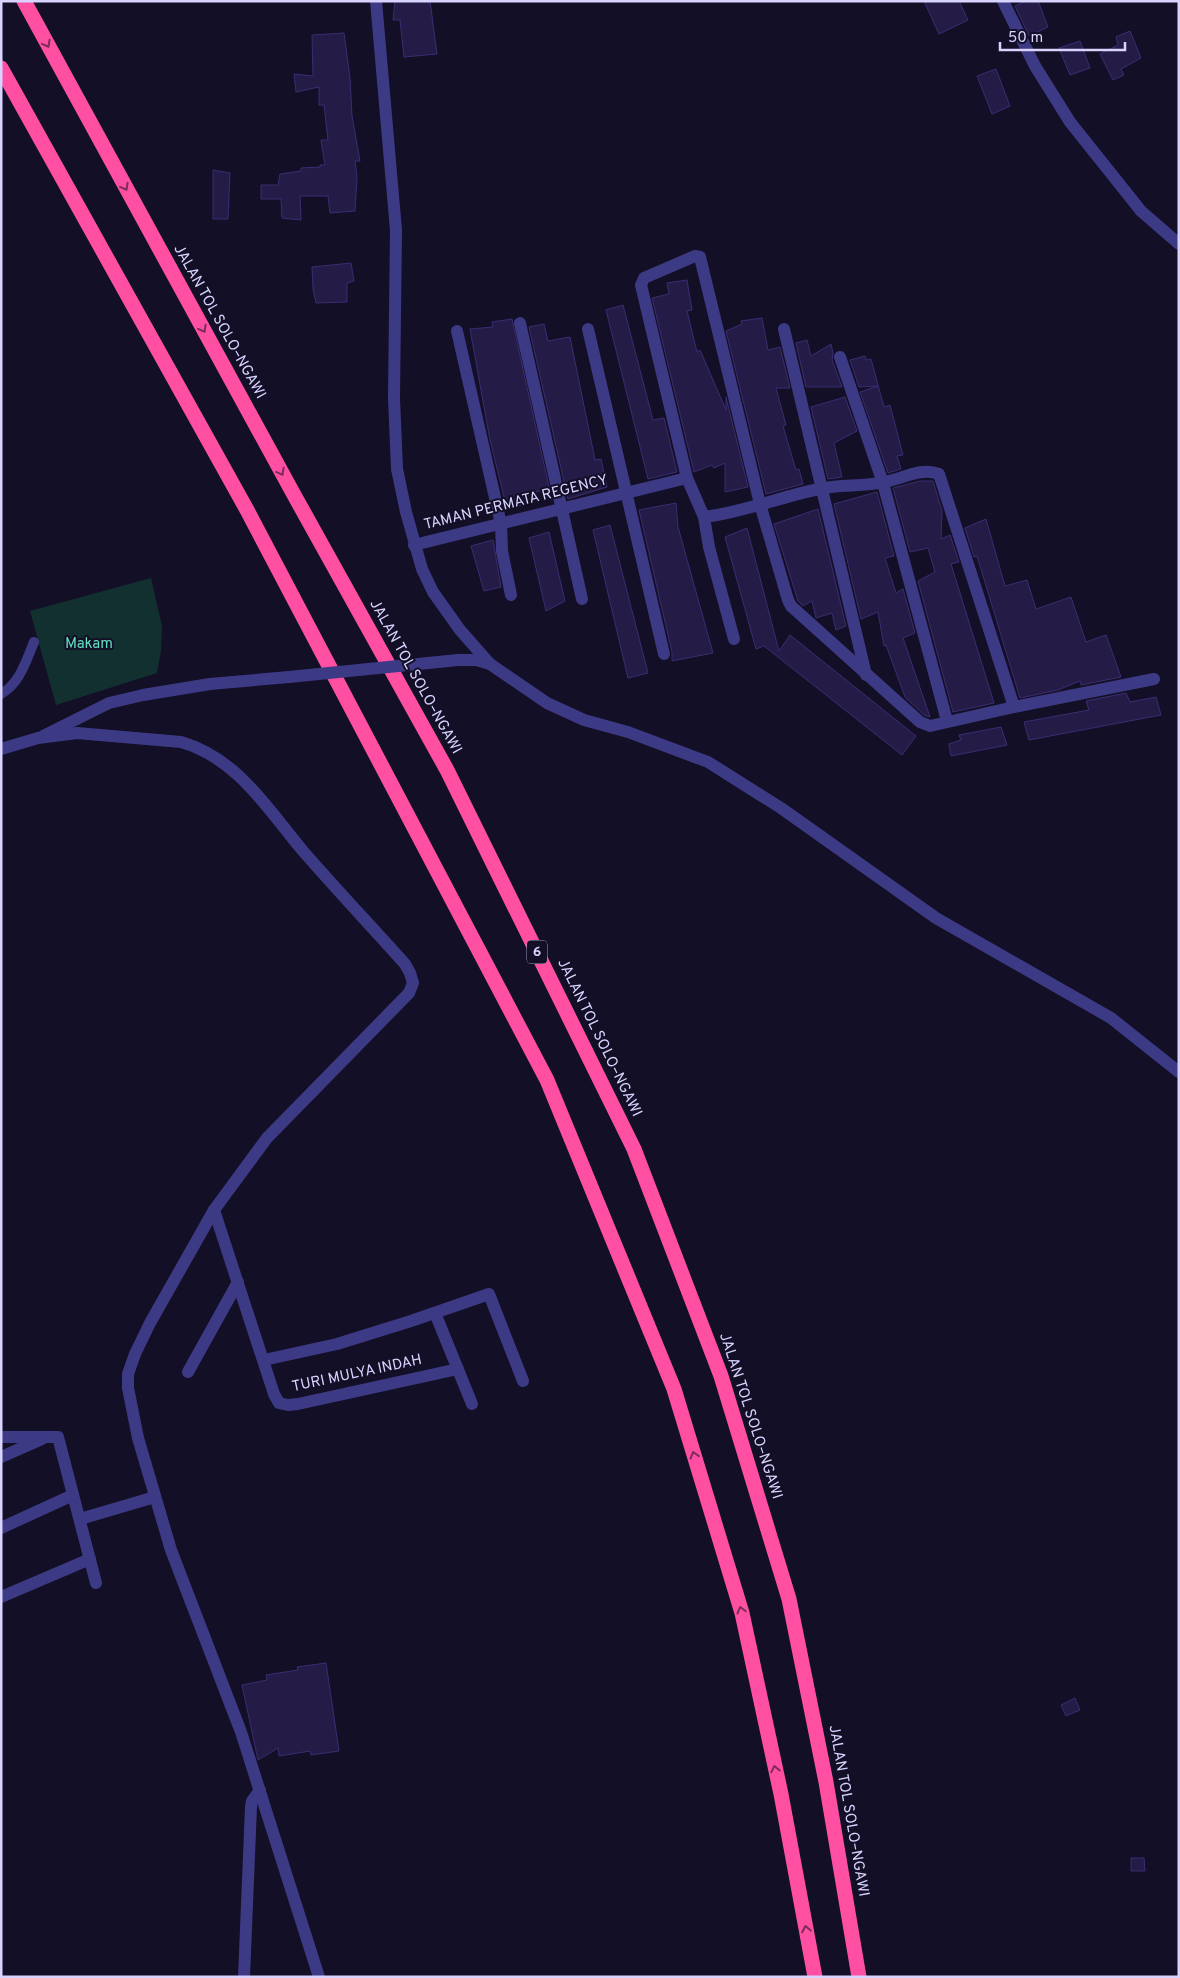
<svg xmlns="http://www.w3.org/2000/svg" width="1180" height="1978" viewBox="0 0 1180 1978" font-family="Overpass,sans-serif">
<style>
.green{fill:#12302f}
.building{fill:#241b47;stroke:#3b2d73}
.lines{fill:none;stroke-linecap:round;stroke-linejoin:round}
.service{stroke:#3d3a85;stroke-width:10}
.minor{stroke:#3d3a85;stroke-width:12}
.tertiary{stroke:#3d3a85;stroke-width:12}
.motorway{stroke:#ff4fa3;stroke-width:15}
.minor-bridge{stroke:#3d3a85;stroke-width:12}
.oneway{stroke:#7d2c5e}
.labels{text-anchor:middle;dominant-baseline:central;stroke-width:4;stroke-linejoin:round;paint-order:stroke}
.shield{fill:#130f26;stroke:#9e99be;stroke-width:1}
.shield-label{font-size:14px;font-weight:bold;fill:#d9d4ff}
.street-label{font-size:15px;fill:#d9d4ff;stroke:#130f26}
.park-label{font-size:15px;fill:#5fe0c0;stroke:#130f26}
</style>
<rect width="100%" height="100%" fill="#130f26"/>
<!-- green -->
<path class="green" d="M151,578l11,48 -1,25 -4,22 -101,32 -26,-94z"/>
<!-- building -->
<g class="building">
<path d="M395,1h35l7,53 -33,3 -4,-37h-7z"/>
<path d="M924,1h35l9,19 -29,14z"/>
<path d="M1026,1h12l10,26 -19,9 -14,-30z"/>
<path d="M1130,31l11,27 -20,11 3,6 -11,5 -13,-26 18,-9 -2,-8z"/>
<path d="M344,33l6,45 2,38 8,45h-5l2,16 -2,34 -25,2 -2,-17h-28l1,24 -19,-2 -1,-19h-20v-14h17l2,-11 21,-3v-3l19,-1v-2h5l-4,-25h7l-4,-35h-5v-18l-23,5 -2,-18 19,2 -1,-41z"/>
<path d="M1080,41l10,27 -20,7 -11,-27z"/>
<path d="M996,69l14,37 -18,8 -15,-38z"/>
<path d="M213,170l17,3 -2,46h-15z"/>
<path d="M351,263l3,18 -7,2v19l-31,1 -3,-14 -1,-22z"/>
<path d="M687,280l5,30 -5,1 10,41 3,-2 26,60v-13l22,90 -23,5v-29l-11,5 -2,-3 -18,7 -42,-174 17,-4 -2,-11z"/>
<path d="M623,305l30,115 11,-2 13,54 -29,7 -42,-169z"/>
<path d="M762,318l6,32 12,-3 10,41h-14l10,37 -3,1 13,44 3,-1 4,15 -37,10 -40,-163 16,-7 -1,-3z"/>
<path d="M512,319l37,168 -24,10 2,7 -20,5 -17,-69 -20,-111 23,-2 -1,-5z"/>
<path d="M544,324l4,17 22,-4 25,123 6,-1 6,28 -39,12 -39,-172z"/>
<path d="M807,340l4,16 20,-12 2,9 -1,7 10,27h-36l-10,-44z"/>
<path d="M865,356l1,4 5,-1 13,48 6,-2 13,50 -6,1 4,13 -13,4 -28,-81 18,-6 -19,1 -9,-27z"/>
<path d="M845,397l12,34 -23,12 8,34 -14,2 -17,-72z"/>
<path d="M920,481h13l9,30 -1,28 9,-4 9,27 -8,2 43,139 -41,9 -35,-131 17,-9 -7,-24 -18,4 -17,-64z"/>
<path d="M877,492l17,64 -9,2 11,35 7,-4 12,44 -12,5 27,79 -6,-2 -19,-18 -19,-52 -2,1 -6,-34 -17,7 -27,-115z"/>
<path d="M676,503l2,24 35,126 -41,8v-9l-33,-142z"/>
<path d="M818,509l28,117 -10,4 -4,-17 -16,5 -4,-17 -9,5 -5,-5 -24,-77z"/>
<path d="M986,519l19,67 22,-6 9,29 35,-12 15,45 20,-7 15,42 -40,8 -1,-4 -22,9 -38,8 -43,-142 -3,1 -9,-29z"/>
<path d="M610,525l38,148 -20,5 -35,-148z"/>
<path d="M747,528l32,123 11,-16 126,101 -14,19 -138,-109 -8,3 -31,-112z"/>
<path d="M549,532l16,69 -19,10 -17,-73z"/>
<path d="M493,540l8,47 -17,4 -13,-45z"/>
<path d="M1126,693l4,9 26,-5 5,18 -132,25 -5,-18 65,-12 -3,-9z"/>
<path d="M1001,727l6,18 -56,11 -2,-12 12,-4 -2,-5z"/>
<path d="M326,1663l13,88 -28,4 -1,-4 -31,5 -1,-8 -20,12 -16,-75 25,-5 -1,-5 32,-5 -1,-3z"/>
<path d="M1075,1698l5,12 -14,6 -5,-11z"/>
<path d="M1131,1858h13l1,13h-14z"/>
</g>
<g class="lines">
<!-- service -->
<path class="service" d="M1,694c19,-11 25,-33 33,-52"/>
<!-- minor -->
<g class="minor">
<path d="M376,1l20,229 -2,168 3,71 9,43 16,57 11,23 27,38 30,34 -14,-4h-18"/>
<path d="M520,323l62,276"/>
<path d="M588,329l76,325"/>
<path d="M784,329l82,346"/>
<path d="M457,331l44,193 1,27 9,44"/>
<path d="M840,357l43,126 64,238"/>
<path d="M704,517l5,30 25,92"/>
<path d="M414,545l273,-67"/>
<path d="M490,664l57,39 37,17 44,12 80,30 73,46 155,110 175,100 68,54"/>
<path d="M1014,707l-75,-233c-19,-7 -36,5 -55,8 -21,5 -44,2 -65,7 -39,8 -76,23 -115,28l-17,-39 -46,-193 3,-7 51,-22 5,1 60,247 28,96 3,6 129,116 10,4 84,-19 140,-28"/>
<path d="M43,736l66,-33 34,-8 67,-11 79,-7"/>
<path d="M214,1210l60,184 5,9 9,2 10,-1 160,-35"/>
<path d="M435,1313l37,91"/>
<path d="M264,1360l73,-16 74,-23 78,-27 34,87"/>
<path d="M188,1372l50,-90"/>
<path d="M1,1437h57l38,146"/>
<path d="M1,1457l41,-18"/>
<path d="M80,1519l75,-22"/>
<path d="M1,1528l72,-33"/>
<path d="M1,1597l89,-38"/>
<path d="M244,1977l7,-170 1,-6 8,-11"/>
</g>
<!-- tertiary -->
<g class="tertiary">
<path d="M1003,1l32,65 35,56 71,89 38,33"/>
<path d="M1,749l37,-11 39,-5 104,9c56,16 86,66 122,109 33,38 68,75 102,113l5,9 3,10 -4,10 -142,145 -53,72 -64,113 -15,31 -7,20v14l10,50 33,112 70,182 78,245"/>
</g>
<!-- motorway -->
<g class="motorway">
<path d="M24,1l269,492 154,277 187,379 87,227 68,223 37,183 33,195"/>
<path d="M1,68l246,442 300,570 127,309 68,224 39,181 34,183"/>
</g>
<!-- minor-bridge -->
<path class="minor-bridge" d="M289,677l169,-17"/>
</g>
<!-- one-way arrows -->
<defs><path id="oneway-chevron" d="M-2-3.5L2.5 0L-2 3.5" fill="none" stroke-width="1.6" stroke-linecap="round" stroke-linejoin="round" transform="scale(1.25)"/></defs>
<g class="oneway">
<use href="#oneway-chevron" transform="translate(47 44) rotate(61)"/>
<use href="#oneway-chevron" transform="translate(125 187) rotate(61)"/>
<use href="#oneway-chevron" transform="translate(203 329) rotate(61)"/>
<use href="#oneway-chevron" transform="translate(281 472) rotate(61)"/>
<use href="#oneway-chevron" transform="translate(694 1455) rotate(-107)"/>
<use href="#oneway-chevron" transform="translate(741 1610) rotate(-105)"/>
<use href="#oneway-chevron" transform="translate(775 1769) rotate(-102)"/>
<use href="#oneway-chevron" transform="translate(806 1929) rotate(-101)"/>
</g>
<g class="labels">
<!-- shield labels -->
<rect class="shield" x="527" y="940.5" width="20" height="23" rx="4"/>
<g class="shield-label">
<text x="537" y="952">6</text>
</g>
<!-- street labels -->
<g class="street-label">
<text transform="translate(219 322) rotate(61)">JALAN TOL SOLO–NGAWI</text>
<text transform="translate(516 503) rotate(-14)">TAMAN PERMATA REGENCY</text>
<text transform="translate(415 677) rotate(61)">JALAN TOL SOLO–NGAWI</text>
<text transform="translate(599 1038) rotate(64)">JALAN TOL SOLO–NGAWI</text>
<text transform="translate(357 1374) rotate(-12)">TURI MULYA INDAH</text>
<text transform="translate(750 1416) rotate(72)">JALAN TOL SOLO–NGAWI</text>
<text transform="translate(848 1811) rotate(80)">JALAN TOL SOLO–NGAWI</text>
</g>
<!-- park labels -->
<g class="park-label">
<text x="89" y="644">Makam</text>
</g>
</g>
<!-- border -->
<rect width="1180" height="1978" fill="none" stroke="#d9d4ff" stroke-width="5"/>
<!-- scale -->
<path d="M1000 42v8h125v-8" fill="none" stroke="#d9d4ff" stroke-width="2.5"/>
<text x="1008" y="42" font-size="15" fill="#d9d4ff" stroke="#130f26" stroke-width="4" paint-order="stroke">50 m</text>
</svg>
